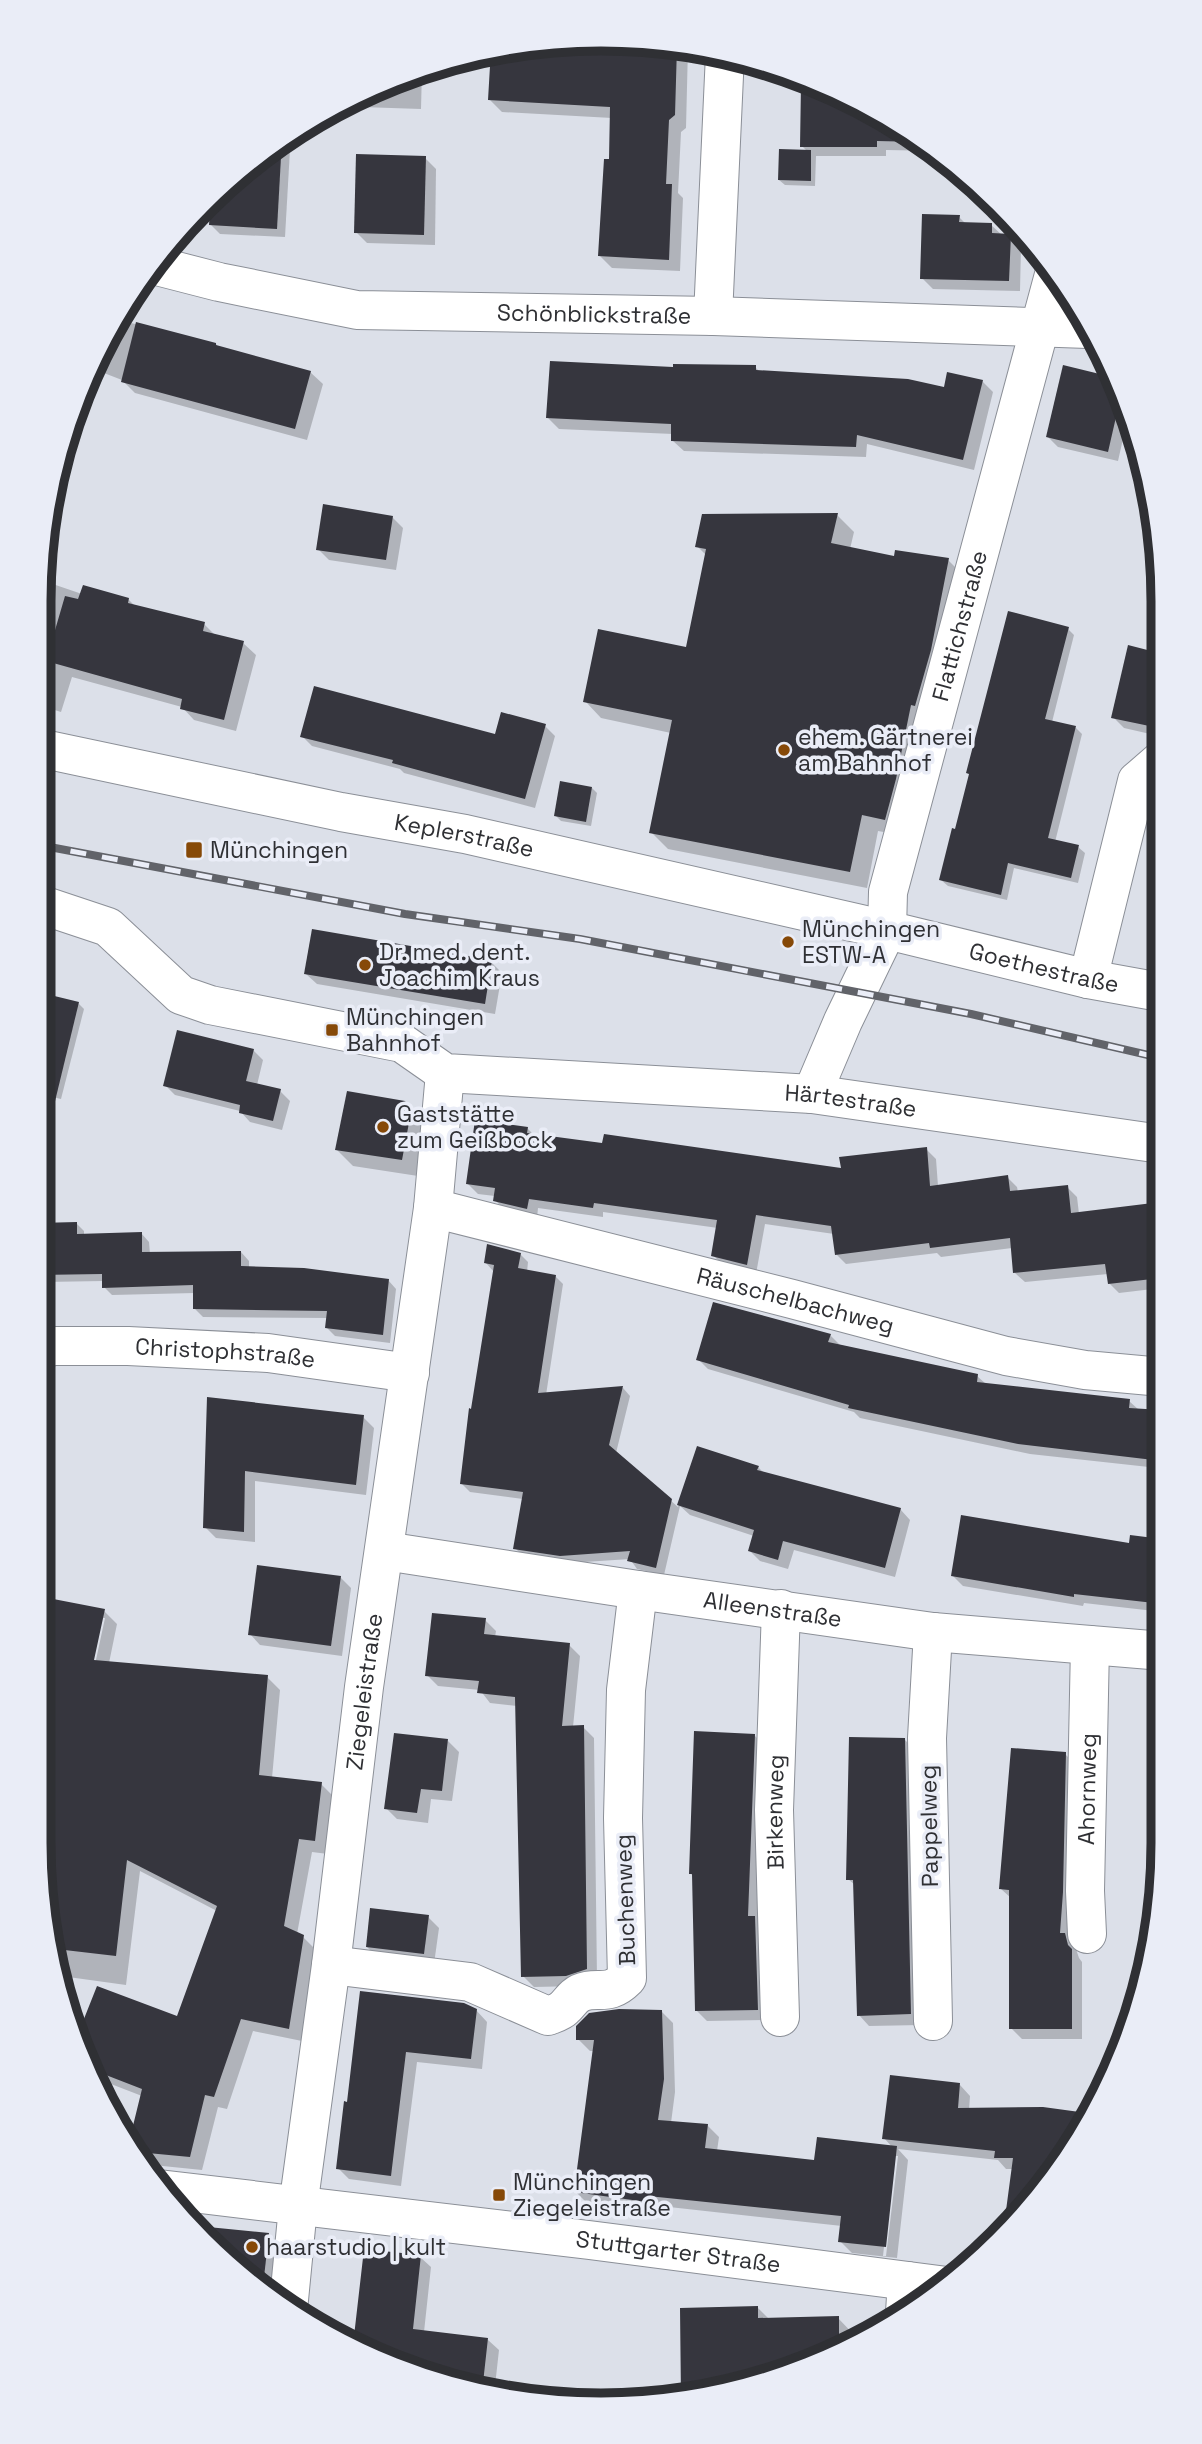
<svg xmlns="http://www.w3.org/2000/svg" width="1202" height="2444" viewBox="0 0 1202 2444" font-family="'Space Grotesk',sans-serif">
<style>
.shadow{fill:#0003;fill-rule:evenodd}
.building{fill:#36363e}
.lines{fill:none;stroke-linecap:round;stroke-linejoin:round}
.minor-casing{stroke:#8b8f97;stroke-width:40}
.minor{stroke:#fff;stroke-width:38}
.rail-casing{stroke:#616369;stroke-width:8}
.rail{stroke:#eaedf7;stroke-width:5;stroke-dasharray:16;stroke-linecap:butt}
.poi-dot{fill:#864908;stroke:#eaedf7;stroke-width:2.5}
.labels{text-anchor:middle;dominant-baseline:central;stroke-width:7;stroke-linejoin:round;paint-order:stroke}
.street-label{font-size:23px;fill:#2f3034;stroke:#eaedf7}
.poi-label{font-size:23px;fill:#2f3034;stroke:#eaedf7;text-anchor:start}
.rim{fill:none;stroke:#2f3034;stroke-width:9}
</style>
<rect width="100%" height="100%" fill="#dce0e9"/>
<!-- shadow -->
<g class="shadow">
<path d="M620,40l68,7 -2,81 -5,4 -3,61 5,5 -3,73 -68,-3 -12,-12 11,-95 1,-43 -110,-6 -12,-12 3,-51 73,-7 54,3z"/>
<path d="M422,70l-1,39 -60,-2 -8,-8 33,-18z"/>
<path d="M803,77l14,4 120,70 -51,-1v6h-70l-1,30 -30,-1 -6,-5 28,-29 -5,-5z"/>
<path d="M291,132l-6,105 -65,-3 -9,-9 1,-29z"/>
<path d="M425,158l11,11 -1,76 -68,-2 -11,-11z"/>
<path d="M959,217l7,7 25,1 11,10h8l11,11 -1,45 -87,-2 -11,-11z"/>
<path d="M120,313l7,9 89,22 3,4 91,24 13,12 -16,56 -172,-47 -13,-13 -31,-12z"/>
<path d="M755,367l5,5 185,17 37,-8 11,11 -19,78 -107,-26 -1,13 -182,-6 -11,-10v-7l-114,-5 -11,-11 126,-50z"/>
<path d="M1064,367l53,13 4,5 12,47 -8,-2 -7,31 -60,-14 -10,-10z"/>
<path d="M837,515l17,17 -4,17 46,9 52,2 17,17 -64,258 -23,-4 -11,57 -199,-39 -17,-17 20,-99 -70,-15 -16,-17 102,-52 19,-94 -9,-9z"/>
<path d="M392,517l11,11 -7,42 -67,-10 -11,-11z"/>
<path d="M41,580l41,14 46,5 7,7 69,18 12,12 27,7 13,12 -20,76 -42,-11 -12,-13 -110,-30 -11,35 -22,-7z"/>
<path d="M1068,629l6,6 -22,87 24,6 6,6 -27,108 23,5 7,6 -7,30 -64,-15 -7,32 -59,-14 -7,-6 16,-49z"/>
<path d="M1129,648l30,6v82l-35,-8 -11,-11z"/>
<path d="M545,726l10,10 -20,72 -131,-35 -4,-4 -88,-23 -10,-10 194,1z"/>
<path d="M592,788l5,5 -6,33 -30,-5 -6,-6z"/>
<path d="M491,962l11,11 -7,41 -178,-30 -11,-10z"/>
<path d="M78,1003l6,6 -23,90 -22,-5z"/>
<path d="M253,1050l10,10 -6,25 23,6 10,10 -8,29 -32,-8 -10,-11 -65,-16 -10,-10z"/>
<path d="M405,1103l16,17 6,10 -9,46 -65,-10 -16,-16z"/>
<path d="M527,1128l8,8 308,34 83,-21 10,10 2,27 69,-9 10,10 1,5 49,-5 10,10 2,17 81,-10 1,84 -42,5 -10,-10 -1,-9 -83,8 -10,-9 -3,-25 -71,9 -4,-4 -91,11 -9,-9 -3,-21 -69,-10 -9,50 -33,-9 -10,-10 5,-27 -115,-16v5l-65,-9 -1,10 -32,-8 -10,-10v-4l-17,-2 -10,-10z"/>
<path d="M76,1223l8,8v4l57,-2 8,9 1,12 91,-2 8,9v7l139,12 8,9 -6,54 -55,-7 -8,-8 1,-10 -125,-1 -8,-8v-16l-83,2 -8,-8v-6l-60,1 -5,-6v-52z"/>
<path d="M520,1254l8,8 -1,10 28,4 8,8 -17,111 77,-7 7,8 -14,57 62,54 20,-59 60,19 7,7 135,35 10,11 -15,57 -101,-27 -6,19 -28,-8 -10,-10 4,-15 -64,-21 -10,-9 -16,69 -27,-6 -7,-10 -61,4 -46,-7 -8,-8 8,-49 -53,-7 -8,-8 32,-212 -8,-9z"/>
<path d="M830,1335l10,10 137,31 9,8 143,17 10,9 23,2v63l-4,-7 -128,-14 -170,-36 -6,-6 -146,-43 -10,-10z"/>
<path d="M208,1399l155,18 11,11 -8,67 -111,-14v61l-39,-4 -11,-11z"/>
<path d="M1131,1537l31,3 1,72 -79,-9 -1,3 -120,-20 -10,-10 177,-31z"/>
<path d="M340,1577l11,11 -9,68 -82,-11 -10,-11z"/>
<path d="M44,1599l60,12 13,13 -8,39 158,14 13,13 -8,88 49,6 13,13 -6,57 -16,-2 -15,82 6,3 13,13 -14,91 -49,-10 -26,78 -9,-2 -16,63 -59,-6 -12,-23 11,-45 -44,-17 -21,-38 21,-52 80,30 39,-108 -77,-40 -14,114 -65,-9 -23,-133 1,-218zM101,1618h4l-11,51 -3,-1z"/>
<path d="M485,1620l11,11 -1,6 74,8 11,11 -7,71h10l11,11 3,241 -19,7 -44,1 -11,-11 -6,-270 -27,-3 -10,-13 -42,-4 -11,-11z"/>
<path d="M754,1735l11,11 3,274 -61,1 -11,-11 -2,-133 -4,-4z"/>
<path d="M904,1739l11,11 6,275 -52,1 -10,-11 -4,-130 -7,-6z"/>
<path d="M448,1741l11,11 -7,49 -21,-2 -3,24 -31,-4 -11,-11z"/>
<path d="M1065,1754l11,11 -1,181 4,12 3,4v77h-60l-11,-11v-130l-10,-9z"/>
<path d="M428,1917l11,11 -5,36 -56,-6 -11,-11z"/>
<path d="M362,1993l114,17 11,12 -5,47 -65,-7 -16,124 -52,-7 -11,-11 11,-64z"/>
<path d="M661,2011l12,12 2,69 -4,31 36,2 12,12 -2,14 98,11 78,-14 -9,-10 76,-53 10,11 -1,14 73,-2 -18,106 -19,17 8,-62h-7l-8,-9 -100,-11 10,11 -11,98 -45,-5 -12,-12 2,-15 -182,-20 -1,6 -72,-9 -12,-12 20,-140h-5l-12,-12zM894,2156h4l-12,100h-3z"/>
<path d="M268,2235l16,16 -6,49 -63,-59z"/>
<path d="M365,2251l55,6 11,10 -7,65 64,8 11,10 -5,45 -109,-32 -30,-17z"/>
<path d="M757,2307l13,13 68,-2 19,20v5l-7,4 -166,51z"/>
</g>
<!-- building -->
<g class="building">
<path d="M561,42l85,1 31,3 -2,69 -6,5 -3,64h6l-3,76 -71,-4 6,-97h5l1,-52 -122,-7 3,-51z"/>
<path d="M801,84h20l100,58 -44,-1v6h-77z"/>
<path d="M282,139l-5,90 -68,-4 2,-28z"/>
<path d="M779,149l32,1v31l-33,-1z"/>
<path d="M356,154l70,2 -2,79 -70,-2z"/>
<path d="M922,214l38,1 -1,7 33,1v10l19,1 -2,47 -89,-2z"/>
<path d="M136,322l80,21v2l95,26 -16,58 -174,-47z"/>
<path d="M550,361l123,6v-3l83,1v5l152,9 36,8 3,-15 36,8 -20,80 -106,-25 -1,12 -185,-6v-17l-125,-6z"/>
<path d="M1063,365l53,13 5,7 1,6 -14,61 -62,-15z"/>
<path d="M323,504l70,12 -7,44 -70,-10z"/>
<path d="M838,513l-7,30 63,13 1,-6 54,8 -18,92 -16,56 -4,-1 -15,74 -11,41 -23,-5 -12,57 -201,-39 23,-113 -89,-18 15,-73 88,18 20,-98 -11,-2 7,-33z"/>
<path d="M83,585l46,13 -1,5 77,19 -2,9 41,10 -20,79 -44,-11 2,-10 -136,-38 19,-65 13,3z"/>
<path d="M1008,611l61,16 -24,92 31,7 -28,112 31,7 -8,33 -63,-15 -7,32 -62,-15 13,-52 3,1 14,-55 -3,-1z"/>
<path d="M1128,645l31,8v75l-48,-10z"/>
<path d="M314,686l181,48 6,-22 45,12 -21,75 -133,-36 1,-3 -93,-23z"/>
<path d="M560,781l32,6 -6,35 -32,-6z"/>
<path d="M312,929l180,31 -7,44 -181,-30z"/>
<path d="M38,992l41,10 -29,120 -12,-2z"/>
<path d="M177,1030l77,19 -8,32 35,8 -8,32 -34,-8 1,-8 -77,-19z"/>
<path d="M347,1091l58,10 6,11 -9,48 -67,-10z"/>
<path d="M475,1120l53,7 -1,6 75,10 2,-9 237,34 -2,-11 88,-10 3,39 78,-11 2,16 58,-6 3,28 90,-11v76l-53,6 -3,-20 -92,9 -3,-35 -80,10 -1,-5 -94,12 -4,-29 -75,-11 -9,50 -36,-9 6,-36 -123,-17 -1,5 -64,-9 -2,10 -34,-8 2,-13 -29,-4z"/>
<path d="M77,1222v12l65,-2v20l99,-1v15l63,2 85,11 -6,56 -58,-7 2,-17 -134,-2v-24l-91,3v-14l-64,1v-52z"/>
<path d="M487,1244l34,9 -3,15 38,7 -18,118 85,-7 -14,59 63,54 -16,69 -29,-7 3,-10 -70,5 -47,-7 10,-57 -63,-8 9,-76 2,1 23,-144 -10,-2z"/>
<path d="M713,1302l118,32 -3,8 150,32 -1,8 153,17 -1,9 33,2v51l-144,-17 -170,-36 1,-3 -153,-45z"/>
<path d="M207,1397l157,18 -8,70 -111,-14 -1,61 -41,-4z"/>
<path d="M697,1446l62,20 -2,4 144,38 -16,60 -102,-27 -5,19 -30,-9 6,-21 -77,-25z"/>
<path d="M961,1515l168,28 1,-8 32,4 1,65 -89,-10v3l-123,-21z"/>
<path d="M257,1565l84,11 -10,70 -83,-11z"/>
<path d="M43,1597l62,12 -11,51 174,15 -9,100 63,7 -7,59 -16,-2 -15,87 20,9 -15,94 -48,-10 -27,78 -9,-2 -15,62 -53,-5 -7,-14 12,-49 -49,-19 -17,-31 21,-53 80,30 40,-110 -90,-46 -11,96 -60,-7 -18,-106v-226z"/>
<path d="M432,1613l54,5 -2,16 86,9 -8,83 22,-1 3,244 -21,7 -45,1 -6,-280 -38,-4 2,-12 -54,-5z"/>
<path d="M694,1731l61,3 -7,182h7l3,94 -63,1 -3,-137h-3z"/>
<path d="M394,1733l54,6 -6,52 -21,-2 -4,24 -33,-4z"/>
<path d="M849,1737l56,1 6,276 -54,2 -4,-136h-7z"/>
<path d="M1011,1748l55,4 -3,140 -3,41h5l3,12 4,4v80h-63v-139l-10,-1z"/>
<path d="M370,1908l59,7 -5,39 -58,-7z"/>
<path d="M360,1991l104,12 13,6 -6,50 -65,-7 -15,124 -55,-7 8,-68 3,1z"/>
<path d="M619,2009l43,1 2,69 -6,41 50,4 -3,24 109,12 3,-23 80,9 -11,101 -48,-5 3,-26 -193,-20 -1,6 -73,-10 20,-152h-18v-14l13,-13z"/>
<path d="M890,2075l70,8 -2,25 85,-1 44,6 -63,101 -21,19 10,-75h-19l1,-7 -113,-12z"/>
<path d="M198,2226l71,7 -6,53 -27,-24z"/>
<path d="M364,2249l57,6 -8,74 75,9 -6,54 -97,-29 -32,-18z"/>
<path d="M758,2306v12l81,-2v35l-158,48 -1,-91z"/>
</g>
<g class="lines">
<defs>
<g id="minor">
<path id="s1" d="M153,265l66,17 138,28 356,6 375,13"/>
<path d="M713,316l12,-262"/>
<path id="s2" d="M39,748l302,64 124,22 422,96 201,49 72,13"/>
<path id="s3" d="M39,904l69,23 73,68 29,10 192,38 43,30 367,21 349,50"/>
<path d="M1088,979l49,-198 22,-19"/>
<path id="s4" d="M812,1094l31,-73 44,-91 1,-38 167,-621"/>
<path id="s5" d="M433,1208l359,91 214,57 79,14 77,7"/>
<path id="s6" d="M39,1350l15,-4h74l140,7 142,20"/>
<path id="s7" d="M385,1551l253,39 295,42 230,19"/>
<path id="s8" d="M1087,1934l-2,-43 5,-246"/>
<path d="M331,1965l139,17 78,34c5,-2 12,-4 16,-8 6,-5 8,-11 16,-15 19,-8 27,5 47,-15l-4,-160 3,-128 12,-100"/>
<path id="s9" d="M780,2017l-6,-207 7,-201"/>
<path d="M933,2021l-6,-283 6,-106"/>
<path id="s10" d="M159,2189l430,51 358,46"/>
<path id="s11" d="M288,2310l10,-103 33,-242 33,-278 69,-479 12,-135"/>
<path d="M905,2313l2,-32"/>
</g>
</defs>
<!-- minor casing -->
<use href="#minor" class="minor-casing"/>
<!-- minor -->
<use href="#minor" class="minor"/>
<defs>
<path id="rail" d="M39,845l366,69 175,25 391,75 190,44"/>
</defs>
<!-- rail casing -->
<use href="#rail" class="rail-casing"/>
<!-- rail -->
<use href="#rail" class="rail"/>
</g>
<!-- markers -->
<g class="poi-dot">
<circle cx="784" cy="750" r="7"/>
<rect x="185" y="841" width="18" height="18" rx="3.5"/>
<circle cx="788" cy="942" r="7"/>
<circle cx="365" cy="965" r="7"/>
<rect x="325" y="1023" width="14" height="14" rx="3.5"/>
<circle cx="383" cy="1127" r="7"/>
<rect x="492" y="2188" width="14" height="14" rx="3.5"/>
<circle cx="252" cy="2247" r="7"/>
</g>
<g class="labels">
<!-- street labels -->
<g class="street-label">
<text stroke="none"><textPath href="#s1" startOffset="446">Schönblickstraße</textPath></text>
<text stroke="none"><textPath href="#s4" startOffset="494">Flattichstraße</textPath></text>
<text stroke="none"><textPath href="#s2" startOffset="434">Keplerstraße</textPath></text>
<text stroke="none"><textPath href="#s2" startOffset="1029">Goethestraße</textPath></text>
<text stroke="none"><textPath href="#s3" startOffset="858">Härtestraße</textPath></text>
<text stroke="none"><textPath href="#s5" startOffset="374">Räuschelbachweg</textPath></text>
<text stroke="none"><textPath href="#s6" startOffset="187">Christophstraße</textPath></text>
<text stroke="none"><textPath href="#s7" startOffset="392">Alleenstraße</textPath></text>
<text stroke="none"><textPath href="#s11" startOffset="623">Ziegeleistraße</textPath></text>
<text stroke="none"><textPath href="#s8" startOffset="145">Ahornweg</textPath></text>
<text stroke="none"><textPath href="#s9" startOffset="205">Birkenweg</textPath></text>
<text transform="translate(929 1826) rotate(-91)">Pappelweg</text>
<text transform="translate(625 1900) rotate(-92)">Buchenweg</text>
<text stroke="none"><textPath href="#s10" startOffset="523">Stuttgarter Straße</textPath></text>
</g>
<!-- poi labels -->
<g class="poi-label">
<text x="798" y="737">ehem. Gärtnerei<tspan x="798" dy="26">am Bahnhof</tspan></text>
<text x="210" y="850">Münchingen</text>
<text x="802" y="929">Münchingen<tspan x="802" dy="26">ESTW-A</tspan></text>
<text x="379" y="952">Dr. med. dent.<tspan x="379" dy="26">Joachim Kraus</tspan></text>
<text x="346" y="1017">Münchingen<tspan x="346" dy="26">Bahnhof</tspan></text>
<text x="397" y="1114">Gaststätte<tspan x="397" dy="26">zum Geißbock</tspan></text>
<text x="513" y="2182">Münchingen<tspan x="513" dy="26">Ziegeleistraße</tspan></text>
<text x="266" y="2247">haarstudio | kult</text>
</g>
</g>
<!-- crop -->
<path d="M0 0H1202V2444H0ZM601 51H601A550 550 0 0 1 1151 601V1843A550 550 0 0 1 601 2393H601A550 550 0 0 1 51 1843V601A550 550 0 0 1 601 51Z" fill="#eaedf7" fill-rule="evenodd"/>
<path class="rim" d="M601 51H601A550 550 0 0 1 1151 601V1843A550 550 0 0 1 601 2393H601A550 550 0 0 1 51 1843V601A550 550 0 0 1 601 51Z"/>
</svg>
